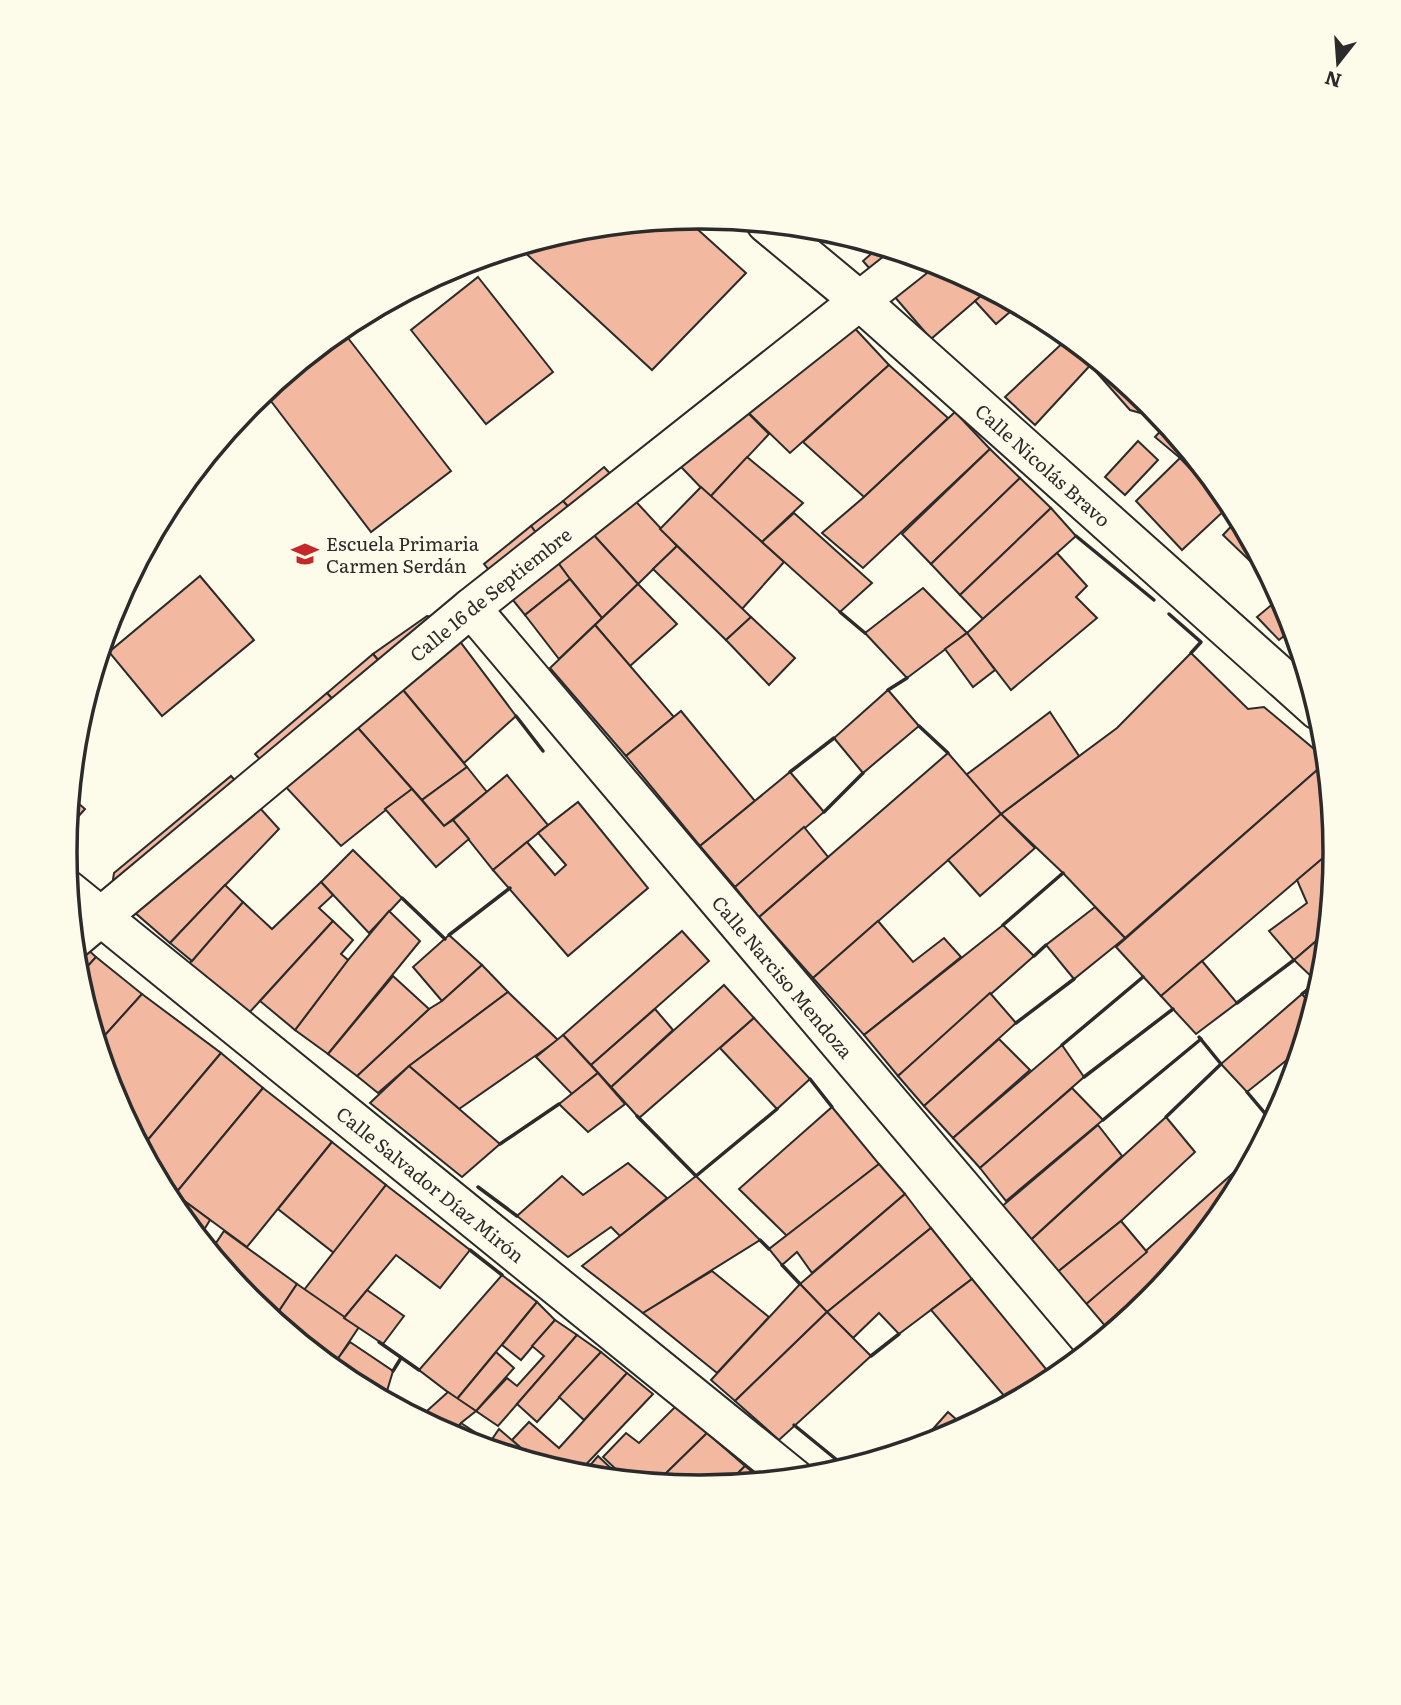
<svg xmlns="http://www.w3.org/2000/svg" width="1401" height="1705" viewBox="0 0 1401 1705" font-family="Literata,serif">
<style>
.building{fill:#f2b8a0;stroke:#2b2b2b;stroke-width:2}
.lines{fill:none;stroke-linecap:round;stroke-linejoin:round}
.minor-casing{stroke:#2b2b2b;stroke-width:42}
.minor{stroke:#fdfbea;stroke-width:38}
.wall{stroke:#2b2b2b;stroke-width:3.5}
.labels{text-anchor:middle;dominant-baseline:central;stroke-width:5;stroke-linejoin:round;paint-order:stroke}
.street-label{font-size:19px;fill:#2b2b2b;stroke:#fdfbea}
.poi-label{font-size:19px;fill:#2b2b2b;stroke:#fdfbea;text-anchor:start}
.rim{fill:none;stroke:#2b2b2b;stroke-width:3.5}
</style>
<rect width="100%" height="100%" fill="#fdfbea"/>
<!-- building -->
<g class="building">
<path d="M685,218l61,55 -94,97 -133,-123 58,-18z"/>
<path d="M880,246l54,16 -40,34 -31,-35z"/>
<path d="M934,262l10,3 45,24 -58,50 -37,-43z"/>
<path d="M478,277l75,95 -67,52 -75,-94z"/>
<path d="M989,289l29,16 -22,19 -21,-23z"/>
<path d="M823,305l12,2 54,58 -99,88 -66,-64z"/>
<path d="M341,329l110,142 -80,61 -107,-140z"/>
<path d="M1069,337l27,22 -61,66 -30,-28z"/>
<path d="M1096,359l54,44 11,13 -3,2 -28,-8 -40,-45z"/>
<path d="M889,365l59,53 -84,79 -61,-55z"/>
<path d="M724,389l45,45 -59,63 -50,-52z"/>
<path d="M955,412l35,37 -127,119 -41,-35 42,-36z"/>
<path d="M1167,424l22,26 -9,8 -25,-21z"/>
<path d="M1138,441l20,19 -33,35 -20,-18z"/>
<path d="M990,449l30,29 -89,86 -29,-30z"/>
<path d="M747,457l56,46 -41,39 -52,-45z"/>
<path d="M1180,458l47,50 -45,42 -46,-49z"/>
<path d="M604,467l73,79 -39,38 -75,-83z"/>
<path d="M1020,478l31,30 -91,87 -29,-31z"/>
<path d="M701,487l83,75 -42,47 -82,-80z"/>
<path d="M563,501l75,83 -36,34 -32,-39 -39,-53z"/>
<path d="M1051,508l25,28 -93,83 -23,-24z"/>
<path d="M794,513l78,70 -32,29 -78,-70z"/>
<path d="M1239,518l36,67 -52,-50z"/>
<path d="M531,526l39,53 -45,36 -41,-51z"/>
<path d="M677,546l74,71 -25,23 -73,-71z"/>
<path d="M1057,553l30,33 -11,11 21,21 -86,72 -44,-57z"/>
<path d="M200,576l54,64 -92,76 -53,-64z"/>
<path d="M570,579l32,39 -43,41 -34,-44z"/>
<path d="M638,584l39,40 -47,42 -35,-41z"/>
<path d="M923,588l44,45 -60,45 -42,-45z"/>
<path d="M1281,597l13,31 -15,12 -22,-23z"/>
<path d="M427,616l16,3 73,97 -52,47 -91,-109z"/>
<path d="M751,617l44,41 -26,27 -43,-45z"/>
<path d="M595,625l79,92 -48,39 -76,-88z"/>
<path d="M967,633l28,37 -22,17 -28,-38z"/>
<path d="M1191,653l57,56 16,-2 62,52 -10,12 -191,167 -62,-65 -62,-59 116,-86z"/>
<path d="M373,654l94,113 -45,33 -95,-107z"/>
<path d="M888,690l31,36 -56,47 -29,-35z"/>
<path d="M327,693l85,96 -71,57 -86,-92z"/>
<path d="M681,711l74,90 -55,45 -74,-90z"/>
<path d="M1050,712l29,44 -78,58 -35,-39z"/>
<path d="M948,753l53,61 -188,164 -54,-61z"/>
<path d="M467,767l20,25 -43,34 -22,-26z"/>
<path d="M1316,771l13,10 7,66 -175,149 -45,-49z"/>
<path d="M790,772l34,40 -89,75 -35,-41z"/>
<path d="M507,775l41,50 -55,45 -40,-50z"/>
<path d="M231,776l48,53 -109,114 -59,-51 3,-19z"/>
<path d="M412,789l32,37 9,-6 16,19 -33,28 -51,-58z"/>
<path d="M70,796l15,13 -18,20z"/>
<path d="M578,802l70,86 -80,68 -75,-86 34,-28 28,33 11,-10 -28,-32z"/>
<path d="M1001,814l34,34 -55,48 -32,-36z"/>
<path d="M804,827l24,30 -69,60 -24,-30z"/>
<path d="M1336,847l-7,83 -35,30 -25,-29 38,-28 -10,-23z"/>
<path d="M353,850l49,48 -33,35 -48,-51z"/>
<path d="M321,882l12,13 -14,13 14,13 -85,93 -61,-48 56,-64 29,27z"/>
<path d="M225,885l18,17 -51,59 -22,-18z"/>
<path d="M1095,907l30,31 -51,41 -28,-34z"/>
<path d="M389,911l31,30 -92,113 -33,-24 53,-70z"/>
<path d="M333,921l20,19 -12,14 7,6 -53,70 -35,-29z"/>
<path d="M878,921l35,41 31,-24 17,19 -97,78 -51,-57z"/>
<path d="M1003,925l31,31 -136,120 -34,-41z"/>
<path d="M1329,930l-5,46 -7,6 -23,-22z"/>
<path d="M682,931l27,30 -118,104 -28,-30z"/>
<path d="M449,935l33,30 -40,36 -29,-34z"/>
<path d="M73,936l23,21 -19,21z"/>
<path d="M96,957l46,37 -45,50 -20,-66z"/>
<path d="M1202,961l35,42 -41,31 -35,-38z"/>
<path d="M482,965l26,27 -99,74 -31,27 -21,-17 72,-67 13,-8z"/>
<path d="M393,976l36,33 -72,67 -29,-22z"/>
<path d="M724,985l30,33 -115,100 -28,-31z"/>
<path d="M508,992l50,48 -99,69 -50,-43z"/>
<path d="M990,993l26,30 -92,83 -26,-30z"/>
<path d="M142,994l79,59 -80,95 -28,-53 -16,-51z"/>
<path d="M1302,994l12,14 -11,39 -56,45 -26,-28z"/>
<path d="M655,1009l18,21 -62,57 -20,-22z"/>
<path d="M754,1018l56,61 -33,30 -57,-61z"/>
<path d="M563,1035l35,38 -26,21 -36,-37z"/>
<path d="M999,1039l31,31 -77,68 -29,-32z"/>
<path d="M1062,1045l22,32 -104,91 -27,-30z"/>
<path d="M221,1053l42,35 -88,106 -15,-10 -19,-36z"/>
<path d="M409,1066l91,78 -38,33 -92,-74z"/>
<path d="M598,1073l27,31 -37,28 -29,-28z"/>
<path d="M263,1088l69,54 -85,105 -72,-53z"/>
<path d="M1072,1088l31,32 -97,81 -26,-33z"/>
<path d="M832,1107l47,57 -92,72 -48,-47z"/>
<path d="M1166,1117l29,35 -74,69 -66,53 -31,-28z"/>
<path d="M1098,1125l24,31 -98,90 -30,-33z"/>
<path d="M332,1142l54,43 -52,68 -56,-44z"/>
<path d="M1259,1150l-30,56 -79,96 -39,32 -26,-29z"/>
<path d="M628,1163l39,35 -47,38 -9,-9 -43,30 -51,-41 45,-40 21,19z"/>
<path d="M879,1164l26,30 -93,79 -15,-21 -15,13 -13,-16z"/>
<path d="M696,1176l64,64 -117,73 -61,-47z"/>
<path d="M160,1184l15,10 -5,8z"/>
<path d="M386,1185l84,65 -30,38 -44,-33 -52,63 -40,-28z"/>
<path d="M175,1194l35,26 -11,18 -29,-36z"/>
<path d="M905,1194l26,34 -104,84 -27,-28z"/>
<path d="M1121,1221l26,31 -62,53 -30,-31z"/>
<path d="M931,1228l41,51 -73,55 -20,-21 -26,25 -26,-26z"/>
<path d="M224,1231l73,53 -24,36 -22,-18 -41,-50z"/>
<path d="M712,1271l57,46 -52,56 -74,-60z"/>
<path d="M502,1275l35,27 -80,97 -38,-29z"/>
<path d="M972,1279l83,101 -2,1 -42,23 -80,-94z"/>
<path d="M297,1284l62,43 -26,39 -60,-46z"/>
<path d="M800,1284l27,28 -92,89 -24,-21z"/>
<path d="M367,1290l37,26 -21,28 -39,-26z"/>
<path d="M537,1302l18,18 -34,40 -19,-15z"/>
<path d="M827,1312l44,44 -92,84 -44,-39z"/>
<path d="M555,1320l22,15 -79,91 -22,-15 31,-33 10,8 27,-30 -12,-10z"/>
<path d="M577,1335l24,17 -64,70 -20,-18z"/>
<path d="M350,1342l43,29 -9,30 -37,-20 -16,-13z"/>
<path d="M496,1352l18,16 -38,43 -19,-12z"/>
<path d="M601,1352l26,21 -43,47 -25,-23z"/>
<path d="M627,1373l26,21 -78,82 -35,-11 -28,-25 17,-18 30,26z"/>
<path d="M448,1392l28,19 -15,12 -10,14 -33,-18z"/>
<path d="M676,1406l31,27 -52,51 -37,-4 2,-7 -17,-16 23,-24 13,10z"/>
<path d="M948,1412l18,16 -23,12 -27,8z"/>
<path d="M461,1423l29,19 -4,6 -35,-11z"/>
<path d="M499,1429l37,32 -2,2 -48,-15z"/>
<path d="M707,1433l38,33 -20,20 -25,2 -45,-4z"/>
<path d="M598,1456l19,18 -5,5 -31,-3z"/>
<path d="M745,1466l20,16 -40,4z"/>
</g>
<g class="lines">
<defs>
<g id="minor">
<path id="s1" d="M766,223l94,78 458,409"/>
<path id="s2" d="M471,608l625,738"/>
<path id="s3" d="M68,890l727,589"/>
<path id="s4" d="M73,940l398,-332 444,-351"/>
</g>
</defs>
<!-- minor casing -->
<use href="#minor" class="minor-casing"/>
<!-- minor -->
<use href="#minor" class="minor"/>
<!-- wall -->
<g class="wall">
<path d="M1076,536l78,64"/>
<path d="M840,612l25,21"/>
<path d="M1169,614l32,28 -10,11"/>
<path d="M888,690l19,-12"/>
<path d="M516,716l27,35"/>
<path d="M919,726l29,27"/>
<path d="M790,772l44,-34"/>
<path d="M824,812l39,-39"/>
<path d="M402,898l43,41"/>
<path d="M1003,925l60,-52"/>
<path d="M449,935l61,-47"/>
<path d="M1034,956l12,-11"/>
<path d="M1302,994l15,-12"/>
<path d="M1237,1003l57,-43"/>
<path d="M1016,1023l58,-44"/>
<path d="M1062,1045l81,-68"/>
<path d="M1084,1077l89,-68"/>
<path d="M810,1079l22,28"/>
<path d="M1247,1092l26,31"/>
<path d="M637,1116l59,60 81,-67"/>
<path d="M1166,1117l55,-53 -22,-27"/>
<path d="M1103,1120l98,-81"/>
<path d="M500,1144l59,-40"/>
<path d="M478,1187l39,29"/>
<path d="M760,1240l9,9"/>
<path d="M470,1250l32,25"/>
<path d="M782,1265l18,19"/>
<path d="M379,1342l40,28"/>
<path d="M871,1356l28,-22"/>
<path d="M393,1371l8,-13"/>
<path d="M794,1425l54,44"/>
</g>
</g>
<!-- icons -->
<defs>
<symbol id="school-bare" viewBox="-9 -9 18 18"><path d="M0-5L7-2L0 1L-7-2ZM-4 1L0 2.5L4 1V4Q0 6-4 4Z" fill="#c62828" stroke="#fdfbea" stroke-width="2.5" paint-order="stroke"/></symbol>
</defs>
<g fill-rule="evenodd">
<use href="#school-bare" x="286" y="535" width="38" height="38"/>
</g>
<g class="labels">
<!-- street labels -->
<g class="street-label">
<text stroke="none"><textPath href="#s1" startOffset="368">Calle Nicolás Bravo</textPath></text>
<text stroke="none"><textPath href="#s4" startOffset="542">Calle 16 de Septiembre</textPath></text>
<text stroke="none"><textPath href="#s2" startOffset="483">Calle Narciso Mendoza</textPath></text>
<text stroke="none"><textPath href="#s3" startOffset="467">Calle Salvador Díaz Mirón</textPath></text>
</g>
<!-- poi labels -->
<g class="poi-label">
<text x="326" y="543">Escuela Primaria<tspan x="326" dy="22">Carmen Serdán</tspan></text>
</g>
</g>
<!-- crop -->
<path d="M0 0H1401V1705H0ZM77 852a623 623 0 1 1 1246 0a623 623 0 1 1-1246 0Z" fill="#fdfbea" fill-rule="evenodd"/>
<path class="rim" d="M77 852a623 623 0 1 1 1246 0a623 623 0 1 1-1246 0Z"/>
<!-- north arrow -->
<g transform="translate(1338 63) rotate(197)" stroke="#fdfbea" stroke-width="5" paint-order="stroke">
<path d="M0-5L12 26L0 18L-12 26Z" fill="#2b2b2b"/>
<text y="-10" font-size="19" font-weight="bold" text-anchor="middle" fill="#2b2b2b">N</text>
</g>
</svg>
